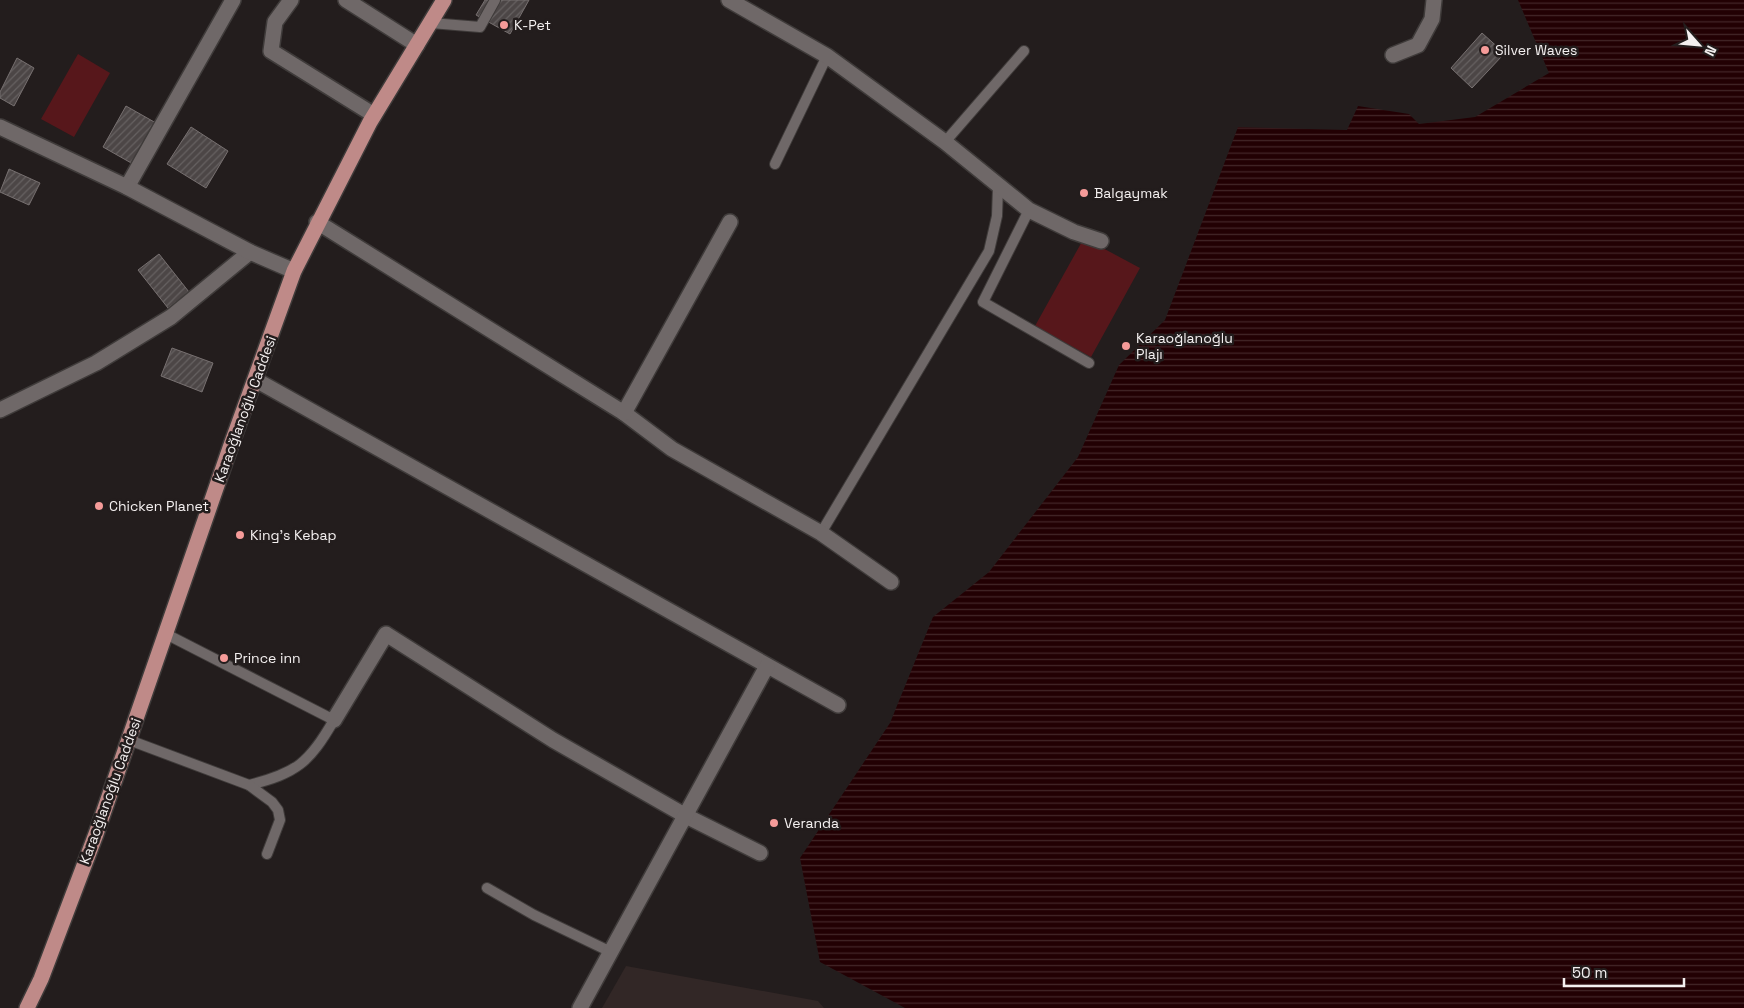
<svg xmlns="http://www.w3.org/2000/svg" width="1744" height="1008" viewBox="0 0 1744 1008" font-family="'Space Grotesk',sans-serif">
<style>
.built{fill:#322726}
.green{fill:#57171b}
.water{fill:url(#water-rules)}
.building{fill:url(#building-hatch);stroke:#777070}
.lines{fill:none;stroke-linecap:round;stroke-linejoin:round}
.lane-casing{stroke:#3f3b3a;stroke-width:12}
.street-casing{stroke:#3f3b3a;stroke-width:18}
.secondary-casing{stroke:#3f3b3a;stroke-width:18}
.primary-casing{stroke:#3f3b3a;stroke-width:18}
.lane{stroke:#6f6868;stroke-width:10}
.street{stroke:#6f6868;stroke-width:15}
.secondary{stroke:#6f6868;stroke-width:15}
.primary{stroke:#bf8a88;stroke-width:15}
.poi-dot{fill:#f59b99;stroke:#231d1d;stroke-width:2}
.labels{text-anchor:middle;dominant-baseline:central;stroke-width:5;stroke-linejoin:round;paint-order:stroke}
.poi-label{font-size:14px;fill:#f4f0f0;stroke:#231d1d;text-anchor:start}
.street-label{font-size:14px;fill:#f4f0f0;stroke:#231d1d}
</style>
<defs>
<pattern id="water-rules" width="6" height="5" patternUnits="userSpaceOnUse" patternTransform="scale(1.25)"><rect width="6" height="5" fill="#220003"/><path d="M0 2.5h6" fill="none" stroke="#432628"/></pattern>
<pattern id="building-hatch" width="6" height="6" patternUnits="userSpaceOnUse" patternTransform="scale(1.25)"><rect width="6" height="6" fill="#4c4646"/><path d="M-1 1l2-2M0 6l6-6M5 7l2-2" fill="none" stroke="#666161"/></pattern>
</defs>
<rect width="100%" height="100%" fill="#231d1d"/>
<!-- built -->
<path class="built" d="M626,966l192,35 6,7h-222z"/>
<!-- green -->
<g class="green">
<path d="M78,54l32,19 -36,64 -33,-18z"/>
<path d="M1084,238l56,30 -49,89 -56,-31z"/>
</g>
<!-- water -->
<path class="water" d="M1518,0h226v1008h-839l-85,-46 -20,-104 90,-135 43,-106 56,-45 89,-115 41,-92 46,-45 73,-193 109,3 11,-24 51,8 10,10 56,-7 74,-44z"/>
<!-- building -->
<g class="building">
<path d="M485,0h44l-19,34 -34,-19z"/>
<path d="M1482,33l20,18v5l-30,32 -21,-20z"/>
<path d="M17,58l17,10 -20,38 -14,-8v-6z"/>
<path d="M126,106l30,17 -23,41 -30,-17z"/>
<path d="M191,127l37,24 -22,37 -39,-24z"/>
<path d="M9,169l31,14 -11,22 -29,-13z"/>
<path d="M159,254l30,38 -21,16 -30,-38z"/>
<path d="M172,348l41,15 -11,29 -41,-16z"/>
</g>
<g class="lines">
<defs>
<g id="lane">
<path d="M431,23l49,4 15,-27"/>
<path d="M945,142l79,-91"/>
<path d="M775,164l52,-108"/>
<path d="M1029,210l-46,92 106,61"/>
<path d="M821,533l168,-282 8,-35 1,-29"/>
<path d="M166,634l168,86c-25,43 -37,53 -85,65"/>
<path d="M129,740l120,45 23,17 6,8 2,10 -13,34"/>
<path d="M487,888l47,27 77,37"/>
</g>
<g id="street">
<path d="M291,0l-16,22 -4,29 103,64"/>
<path d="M346,0l71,45"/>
<path d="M729,0l98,56 118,86 84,68 45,22 27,9"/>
<path d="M1393,55l25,-10 14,-26 2,-19"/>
<path d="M127,187l106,-187"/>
<path d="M317,222l307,191 48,36 149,84 70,49"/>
<path d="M256,380l582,325"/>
<path d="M0,410l96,-47 75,-46 79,-65"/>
<path d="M624,413l106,-191"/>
<path d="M334,720l52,-86 167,106 133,76 74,37"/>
<path d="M580,1008l187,-342"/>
</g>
<path id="secondary" d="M0,127l127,60 123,65 44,19"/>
<path id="primary" d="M27,1008l14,-29 55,-145 135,-389 63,-174 76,-149 74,-122"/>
</defs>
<!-- lane casing -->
<use href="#lane" class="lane-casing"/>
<!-- street casing -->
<use href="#street" class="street-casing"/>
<!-- secondary casing -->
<use href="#secondary" class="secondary-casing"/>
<!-- primary casing -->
<use href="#primary" class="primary-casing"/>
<!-- lane -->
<use href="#lane" class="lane"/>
<!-- street -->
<use href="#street" class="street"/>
<!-- secondary -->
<use href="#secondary" class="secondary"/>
<!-- primary -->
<use href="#primary" class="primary"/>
</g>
<!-- markers -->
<g class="poi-dot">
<circle cx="504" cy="25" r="5"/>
<circle cx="1485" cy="50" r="5"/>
<circle cx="1084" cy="193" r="5"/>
<circle cx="1126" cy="346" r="5"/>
<circle cx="99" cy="506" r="5"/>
<circle cx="240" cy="535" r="5"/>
<circle cx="224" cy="658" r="5"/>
<circle cx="774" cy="823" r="5"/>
</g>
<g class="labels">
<!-- poi labels -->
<g class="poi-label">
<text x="514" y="25">K-Pet</text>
<text x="1495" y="50">Silver Waves</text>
<text x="1094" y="193">Balgaymak</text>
<text x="1136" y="338">Karaoğlanoğlu<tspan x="1136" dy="16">Plajı</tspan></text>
<text x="109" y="506">Chicken Planet</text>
<text x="250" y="535">King's Kebap</text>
<text x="234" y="658">Prince inn</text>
<text x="784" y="823">Veranda</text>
</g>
<!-- street labels -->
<g class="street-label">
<text transform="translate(245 409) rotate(-70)">Karaoğlanoğlu Caddesi</text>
<text transform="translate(110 791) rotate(-70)">Karaoğlanoğlu Caddesi</text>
</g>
</g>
<!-- north arrow -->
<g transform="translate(1699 45) rotate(117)" stroke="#231d1d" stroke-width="4" paint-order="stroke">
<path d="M0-4L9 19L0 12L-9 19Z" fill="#f4f0f0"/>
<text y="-8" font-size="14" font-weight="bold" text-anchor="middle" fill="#f4f0f0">N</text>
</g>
<!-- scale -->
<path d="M1564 978v8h120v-8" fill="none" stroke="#f4f0f0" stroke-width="2.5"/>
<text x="1572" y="978" font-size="15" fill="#f4f0f0" stroke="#231d1d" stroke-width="4" paint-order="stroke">50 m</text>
</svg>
